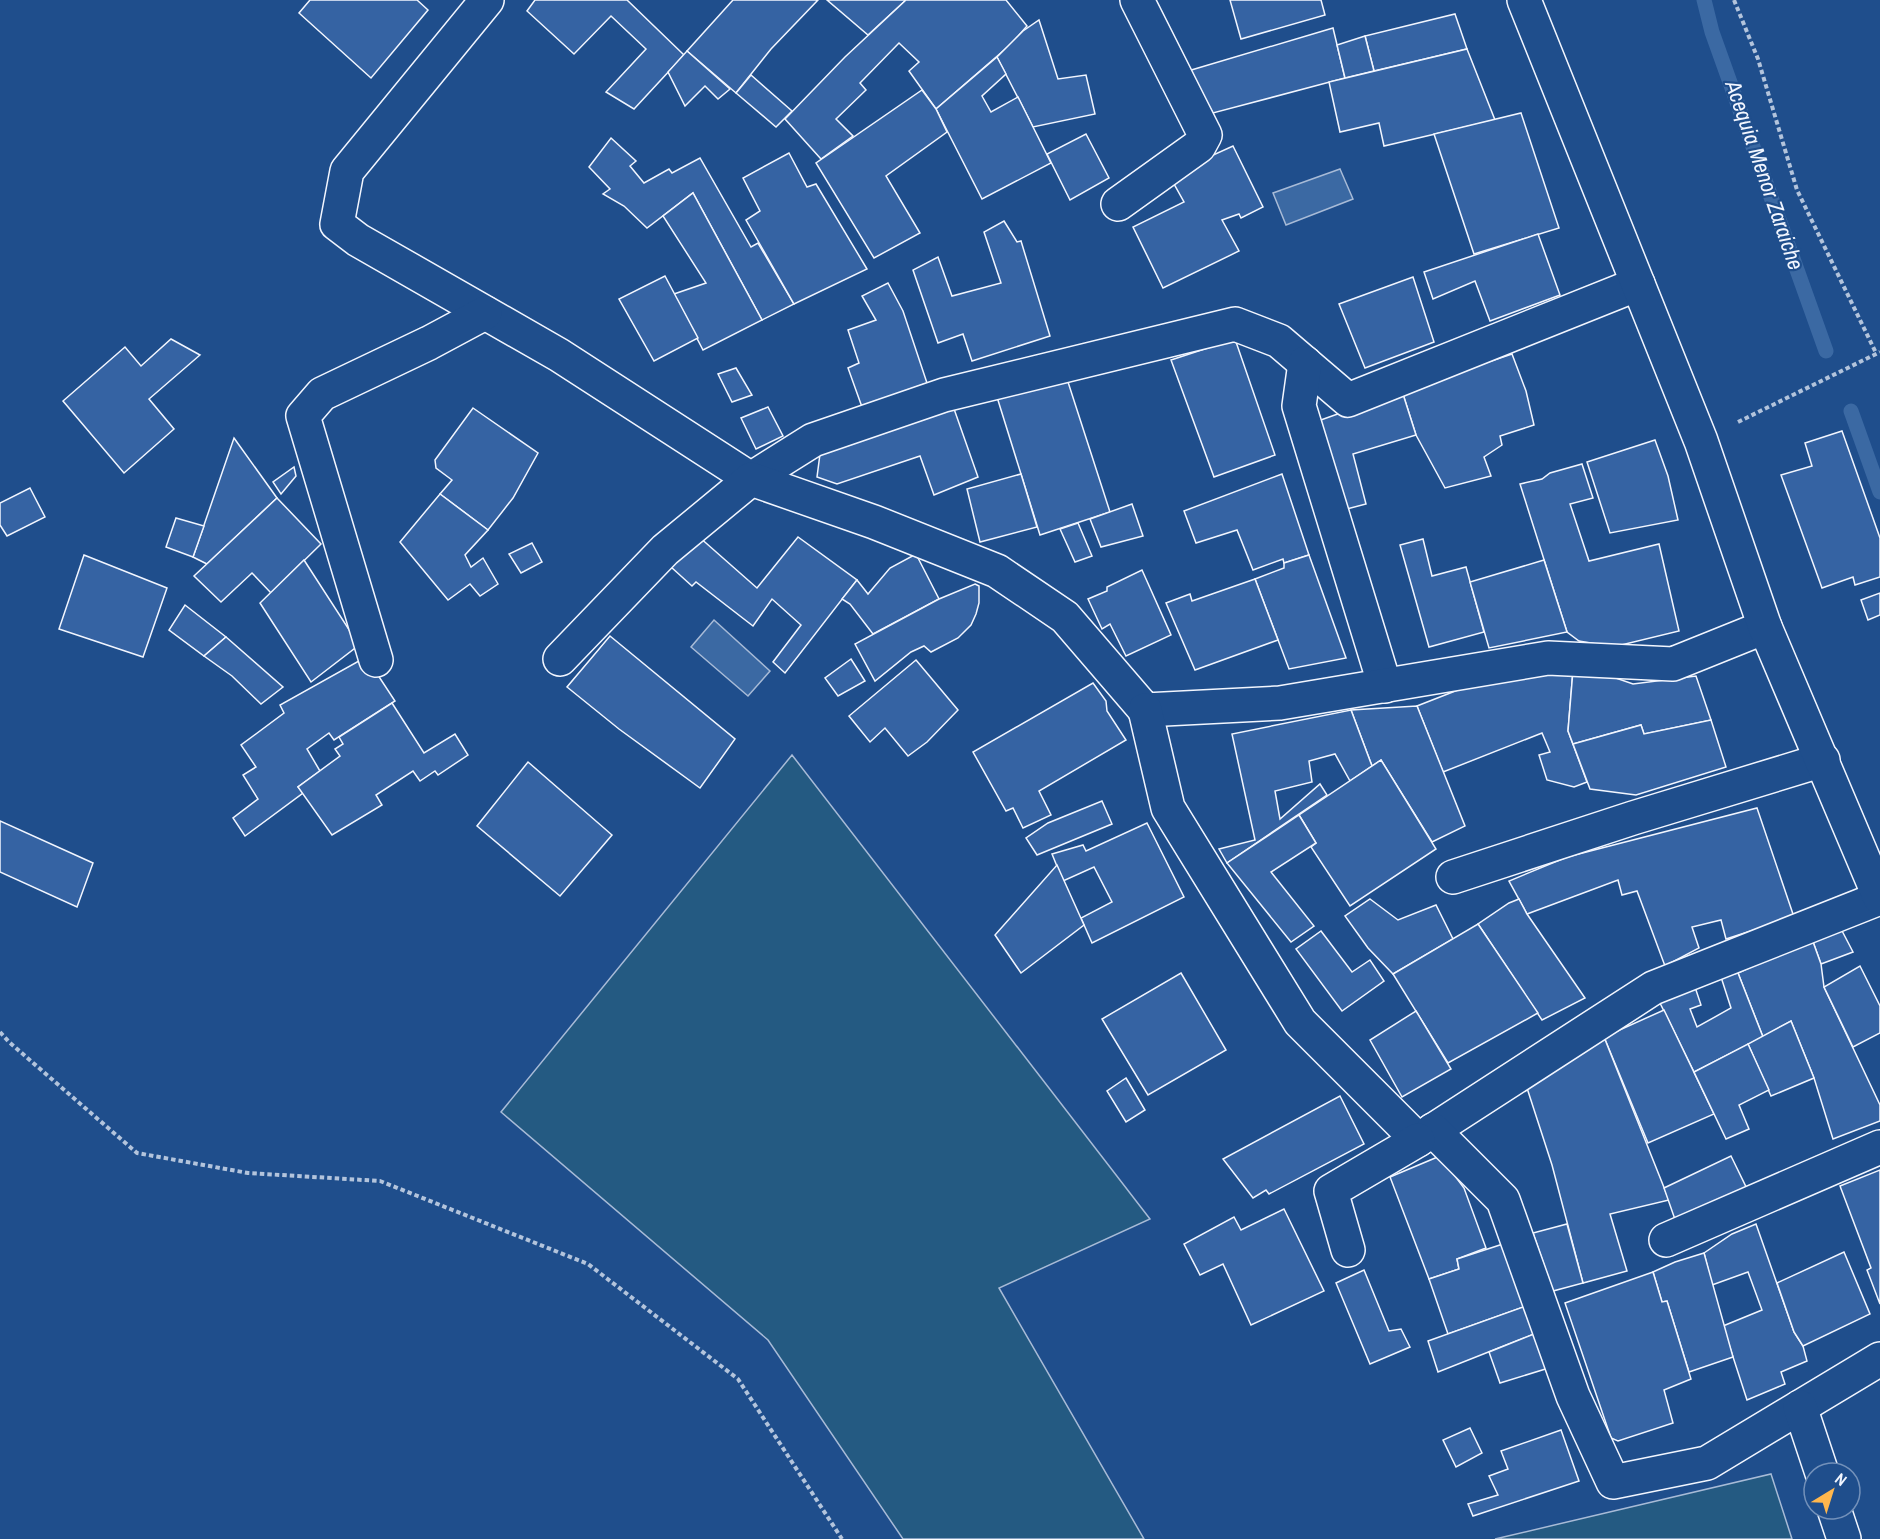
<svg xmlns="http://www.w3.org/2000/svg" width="1880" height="1539" viewBox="0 0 1880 1539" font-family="'Archivo Narrow',sans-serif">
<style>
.green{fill:#245a82;stroke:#a8bbd7;stroke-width:1.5}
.water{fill:#3b69a3;stroke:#a8bbd7;stroke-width:1.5}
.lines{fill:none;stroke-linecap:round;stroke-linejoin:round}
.stream{stroke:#3b69a3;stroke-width:15}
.building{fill:#3563a3;stroke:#f2f6ff;stroke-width:1.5}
.street-casing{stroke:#f2f6ff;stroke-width:36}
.secondary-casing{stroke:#f2f6ff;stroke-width:36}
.path{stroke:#b3c4dc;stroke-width:4;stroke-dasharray:4.5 3;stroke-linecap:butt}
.street{stroke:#1f4e8c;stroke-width:33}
.secondary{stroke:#1f4e8c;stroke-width:33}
.labels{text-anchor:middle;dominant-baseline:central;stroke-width:4.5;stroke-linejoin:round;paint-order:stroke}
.water-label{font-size:22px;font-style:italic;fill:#f2f6ff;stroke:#1f4e8c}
</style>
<rect width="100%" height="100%" fill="#1f4e8c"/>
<!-- green -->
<g class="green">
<path d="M792,755l358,464 -151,69 145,251h-241l-135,-199 -267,-228z"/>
<path d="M1771,1474l21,65h-297z"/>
</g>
<!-- water -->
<g class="water">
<path d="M1340,169l13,30 -67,26 -13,-32z"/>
<path d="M714,620l56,51 -22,25 -57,-49z"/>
</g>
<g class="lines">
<!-- stream -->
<g class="stream">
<path d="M1704,0l8,32 114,319"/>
<path d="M1851,411l29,81"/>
</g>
</g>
<!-- building -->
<g class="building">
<path d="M310,0h107l11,10 -57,68 -72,-65z"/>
<path d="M535,0h92l57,55 -50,54 -28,-17 40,-43 -35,-33 -37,38 -47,-43z"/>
<path d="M733,0h85l-47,49 -35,44 -49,-42z"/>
<path d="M827,0h79l-38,35z"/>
<path d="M906,0h100l21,26 -17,19 -74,64 -27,-38 10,-9 -20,-19 -39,40 6,7 -30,29 17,17 -32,23 -36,-40 60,-62z"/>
<path d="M1230,0h91l4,15 -84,24z"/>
<path d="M1455,14l12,35 -93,22 -9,-35z"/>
<path d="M1039,20l19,59 28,-4 9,39 -62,13 -36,-70 26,-26z"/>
<path d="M1333,28l12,50 -132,35 -25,-42z"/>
<path d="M1365,36l9,35 -29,7 -8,-33z"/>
<path d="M1467,49l28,71 -111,26 -5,-23 -39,9 -11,-50z"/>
<path d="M687,51l43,38 -12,10 -13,-13 -20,20 -17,-34z"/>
<path d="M997,57l9,17 -24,22 9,16 27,-15 33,66 -69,36 -46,-90z"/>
<path d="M751,75l41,36 -16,16 -40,-34z"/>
<path d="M922,90l14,19 11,23 -61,44 34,57 -46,25 -58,-95z"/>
<path d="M1521,113l38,115 -85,26 -40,-120z"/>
<path d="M1086,134l23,44 -39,22 -23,-46z"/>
<path d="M611,138l25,23 -6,5 14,17 25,-14 3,4 28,-15 51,89 7,-4 36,61 -32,16 -69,-127 -46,35 -23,-22 -21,-12 7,-5 -21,-22z"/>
<path d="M1233,146l30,61 -22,11 -2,-4 -17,6 17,31 -76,37 -30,-61 51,-25 -15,-27z"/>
<path d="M789,153l18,34 9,-3 51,85 -73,35 -48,-84 14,-9 -17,-33z"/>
<path d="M693,193l69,127 -59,30 -29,-56 32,-11 -43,-67z"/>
<path d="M1004,221l13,21 4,-1 29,95 -78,25 -9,-27 -25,9 -25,-73 25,-13 14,39 49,-13 -17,-51z"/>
<path d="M1538,234l22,61 -70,26 -15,-40 -42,18 -9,-27z"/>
<path d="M665,276l33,62 -44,23 -35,-62z"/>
<path d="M1413,277l21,65 -69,26 -26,-64z"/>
<path d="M888,283l15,28 24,72 -65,24 -14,-39 11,-5 -11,-33 28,-10 -14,-24z"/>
<path d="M171,339l29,16 -51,44 25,30 -50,44 -61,-72 62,-54 16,19z"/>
<path d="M1235,339l40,116 -61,22 -43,-117z"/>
<path d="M1512,354l14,37 8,34 -34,11 2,9 -18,12 7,19 -46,12 -29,-53 -14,-44z"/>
<path d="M736,368l16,27 -20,7 -14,-28z"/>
<path d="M1068,382l42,130 -70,23 -43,-138z"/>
<path d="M1402,391l14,44 -63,19 13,50 -23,6 -25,-89z"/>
<path d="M953,406l25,71 -44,18 -14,-39 -83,28 -20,-7 3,-23z"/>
<path d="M768,407l15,29 -27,13 -15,-31z"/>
<path d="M473,408l65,45 -25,45 -25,32 -48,-36 12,-14 -16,-12 -1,-8z"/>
<path d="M1842,431l38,107v39l-25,8 -2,-8 -31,11 -41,-113 31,-9 -7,-23z"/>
<path d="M234,438l43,60 -70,66 -14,-7z"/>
<path d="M1655,440l13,36 10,44 -68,13 -23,-71z"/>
<path d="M1582,464l11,34 -23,6 19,57 70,-17 20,87 -66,16 -34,-6 -12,-9 -47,-148 22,-5 8,-6z"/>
<path d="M294,467l2,9 -15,18 -8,-12z"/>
<path d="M1021,474l16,53 -57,15 -13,-53z"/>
<path d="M1282,474l27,81 -25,8 -1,-4 -30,11 -16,-40 -41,13 -12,-32z"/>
<path d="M30,488l15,29 -38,19 -7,-11v-22z"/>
<path d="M440,494l48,36 -23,25 6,12 12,-9 15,26 -18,12 -10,-12 -22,16 -48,-58z"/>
<path d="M277,498l44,46 -50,49 -19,-20 -31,29 -27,-26z"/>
<path d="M1132,504l11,32 -42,11 -11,-28z"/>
<path d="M176,518l28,8 -11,31 -27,-10z"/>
<path d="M1078,523l14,33 -17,6 -15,-33z"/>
<path d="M698,536l59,52 41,-51 59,43 -72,93 -12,-11 28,-37 -29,-26 -19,27 -57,-44 -4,4 -21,-19z"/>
<path d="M1423,539l9,37 34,-9 18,65 -55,15 -29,-102z"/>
<path d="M532,543l10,19 -21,11 -12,-19z"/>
<path d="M916,554l23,45 -66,35 -23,-30 -8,-5 15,-19 11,14 22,-26z"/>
<path d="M84,555l83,33 -24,69 -84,-28z"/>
<path d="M1309,555l37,103 -57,11 -34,-90 29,-11v-5z"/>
<path d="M304,560l55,85 -48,37 -51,-79z"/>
<path d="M1544,560l23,72 -78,16 -19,-66z"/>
<path d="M1142,570l29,65 -45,21 -16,-32 -8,5 -14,-30 19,-8v-4z"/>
<path d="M1255,579l23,61 -83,30 -29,-67 24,-9 2,7z"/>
<path d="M975,584l4,2v17l-3,11 -5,11 -13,13 -27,14 -7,-6 -13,6 -36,29 -20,-37 84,-45z"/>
<path d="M1880,593v22l-12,5 -7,-20z"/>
<path d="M185,605l41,32 -22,19 -35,-26z"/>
<path d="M610,636l125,103 -35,49 -81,-59 -52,-42z"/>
<path d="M226,637l57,50 -22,17 -29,-28 -28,-20z"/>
<path d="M366,657l29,44 -61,39 -5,-7 -22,16 13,22 -22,16 5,6 -58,43 -12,-18 25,-19 -15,-24 13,-8 -15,-22 43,-32 -4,-8z"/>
<path d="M851,659l14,22 -27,15 -13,-18z"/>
<path d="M916,660l42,50 -31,32 -19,14 -23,-28 -15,14 -21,-26z"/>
<path d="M1573,670l-5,61 19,51 -13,5 -27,-7 -8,-25 11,-3 -8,-19 -99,39 -26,-66 74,-29z"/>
<path d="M1573,670l37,6 23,8 63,-8 15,44 -67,14 -3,-9 -68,19 -5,-13z"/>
<path d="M1093,683l13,18 1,10 19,29 -87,51 12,24 -28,13 -10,-20 -7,3 -33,-59z"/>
<path d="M392,703l32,50 31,-19 13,21 -30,20 -3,-4 -15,10 -7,-10 -37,24 6,10 -50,30 -34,-48 42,-31 -5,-7 8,-5 -4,-7z"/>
<path d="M1417,706l48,120 -33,16 -51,-82 -9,6 -21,-56z"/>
<path d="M1351,710l21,56 -22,15 -15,-27 -26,7 3,21 -37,9 5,28 40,-35 7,11 -100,68 -8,-14 36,-9 -23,-106z"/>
<path d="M1711,720l15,47 -90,28 -46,-6 -17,-45 68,-19 3,9z"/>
<path d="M1381,760l55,89 -86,57 -39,-59 5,-4 -17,-28z"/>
<path d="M528,762l84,73 -52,61 -83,-70z"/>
<path d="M1102,801l10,23 -75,31 -11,-17 22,-15z"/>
<path d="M1757,808l37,109 -68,22 -5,-19 -29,7 7,21 -34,18 -28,-75 -15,4 -4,-15 -91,34 -18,-33 58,-24z"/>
<path d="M1299,815l17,28 -45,29 43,54 -23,16 -64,-79z"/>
<path d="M0,821l93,42 -16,44 -77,-35z"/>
<path d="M1147,823l37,74 -92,46 -11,-25 31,-16 -18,-35 -31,14 -11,-27 31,-9 3,6z"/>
<path d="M1057,865l27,60 -63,48 -26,-38z"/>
<path d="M1370,899l28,21 38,-15 17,34 -60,35 -25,-26 -23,-32z"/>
<path d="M1519,899l8,15 58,84 -43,22 -64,-96 31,-21z"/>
<path d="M1478,924l60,89 -90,50 -55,-89z"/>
<path d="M1839,925l14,27 -32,12 -9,-25z"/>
<path d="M1321,931l31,41 18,-12 14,21 -42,30 -46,-62z"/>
<path d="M1812,939l9,25 3,23 56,118v16l-47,18 -19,-61 -23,-57 -28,16 -25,-64z"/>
<path d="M1860,966l20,40v27l-27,14 -29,-60z"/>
<path d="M1181,973l45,77 -78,45 -46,-76z"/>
<path d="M1738,973l25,64 -69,35 -35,-71 35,-17 7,21 -11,4 7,18 34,-19 -10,-31z"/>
<path d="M1664,1010l50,104 -66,29 -44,-106z"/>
<path d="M1416,1011l35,58 -49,28 -32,-57z"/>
<path d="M1791,1021l23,57 -43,18 -23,-52z"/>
<path d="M1604,1037l65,163 -59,14 17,57 -44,12 -31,-118 -25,-77z"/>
<path d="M1748,1044l21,46 -30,15 10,24 -23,10 -32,-67z"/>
<path d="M1126,1078l19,32 -19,12 -19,-31z"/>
<path d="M1340,1096l24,48 -95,50 -3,-4 -13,8 -30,-39z"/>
<path d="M1440,1156l24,32 22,60 -29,11 2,10 -30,10 -39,-102z"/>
<path d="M1731,1156l19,39 -72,33 -14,-40z"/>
<path d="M1880,1170v134l-13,-34 4,-2 -31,-82z"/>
<path d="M1284,1209l40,82 -73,34 -28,-61 -23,11 -16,-31 50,-27 7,13z"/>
<path d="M1567,1224l16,59 -30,8 -20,-58z"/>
<path d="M1756,1224l38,108 9,14 4,15 -26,11 4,12 -38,16 -24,-74 39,-16 -14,-38 -36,13 -8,-32 28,-19z"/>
<path d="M1506,1243l23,62 -81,29 -19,-55 30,-10 -2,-10z"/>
<path d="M1844,1252l26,62 -67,32 -9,-14 -17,-49z"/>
<path d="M1704,1253l29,104 -44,15 -22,-71 -5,1 -9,-30 22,-10z"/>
<path d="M1364,1270l25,61 12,-2 9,18 -40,17 -34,-81z"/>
<path d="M1653,1272l9,30 5,-1 24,78 -27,11 9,33 -55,18 -7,-3 -46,-135z"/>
<path d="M1529,1305l10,27 -101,40 -10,-31z"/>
<path d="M1539,1332l13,35 -52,16 -11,-31z"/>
<path d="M1470,1428l12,25 -26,14 -13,-27z"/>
<path d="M1561,1430l18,51 -106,35 -5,-12 30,-9 -9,-19 19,-7 -7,-18z"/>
</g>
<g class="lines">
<defs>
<g id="street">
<path d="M487,0l-140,171 -10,53 21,16 201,115 192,124 62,-39 131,-45 291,-71 44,17 69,59 290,-116"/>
<path d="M1118,204l81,-58 6,-11 -68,-135"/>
<path d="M1305,363l-6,43 86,280"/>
<path d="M560,659l105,-109 86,-71 123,43 123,49 68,46 80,93 135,-7 268,-45 125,6 92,-37"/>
<path d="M376,660l-73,-244 19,-22 107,-51 56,-30"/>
<path d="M1145,710l23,98 132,214 118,118 235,-152 227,-90"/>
<path d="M1453,877l180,-59 190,-58"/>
<path d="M1433,1130l70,70 70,196 40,86 94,-19 173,-104"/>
<path d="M1666,1240l214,-93"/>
<path d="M1348,1250l-17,-59 87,-51"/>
<path d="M1800,1407l22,66"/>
<path d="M1834,1509l10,30"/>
</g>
<path id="secondary" d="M1524,0l177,441 64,186 115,271"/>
</defs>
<!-- street casing -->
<use href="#street" class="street-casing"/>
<!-- secondary casing -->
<use href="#secondary" class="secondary-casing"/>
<!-- path -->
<g class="path">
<path d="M1734,0l24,59 39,131 79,163"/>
<path d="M1738,422l142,-70"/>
<path d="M0,1032l9,10 128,111 111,20 132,8 208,83 150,115 104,160"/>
</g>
<!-- street -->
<use href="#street" class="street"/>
<!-- secondary -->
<use href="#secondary" class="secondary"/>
</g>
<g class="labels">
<!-- water labels -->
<g class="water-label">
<text transform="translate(1765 175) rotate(71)">Acequia Menor Zaraiche</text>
</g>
</g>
<!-- north arrow -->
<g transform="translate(1832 1491) rotate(38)"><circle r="28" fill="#1f4e8c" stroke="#7391ba" stroke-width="1.5"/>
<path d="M0-4.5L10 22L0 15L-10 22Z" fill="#ffb74d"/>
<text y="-9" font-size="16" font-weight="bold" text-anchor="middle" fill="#f2f6ff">N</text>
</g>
</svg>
